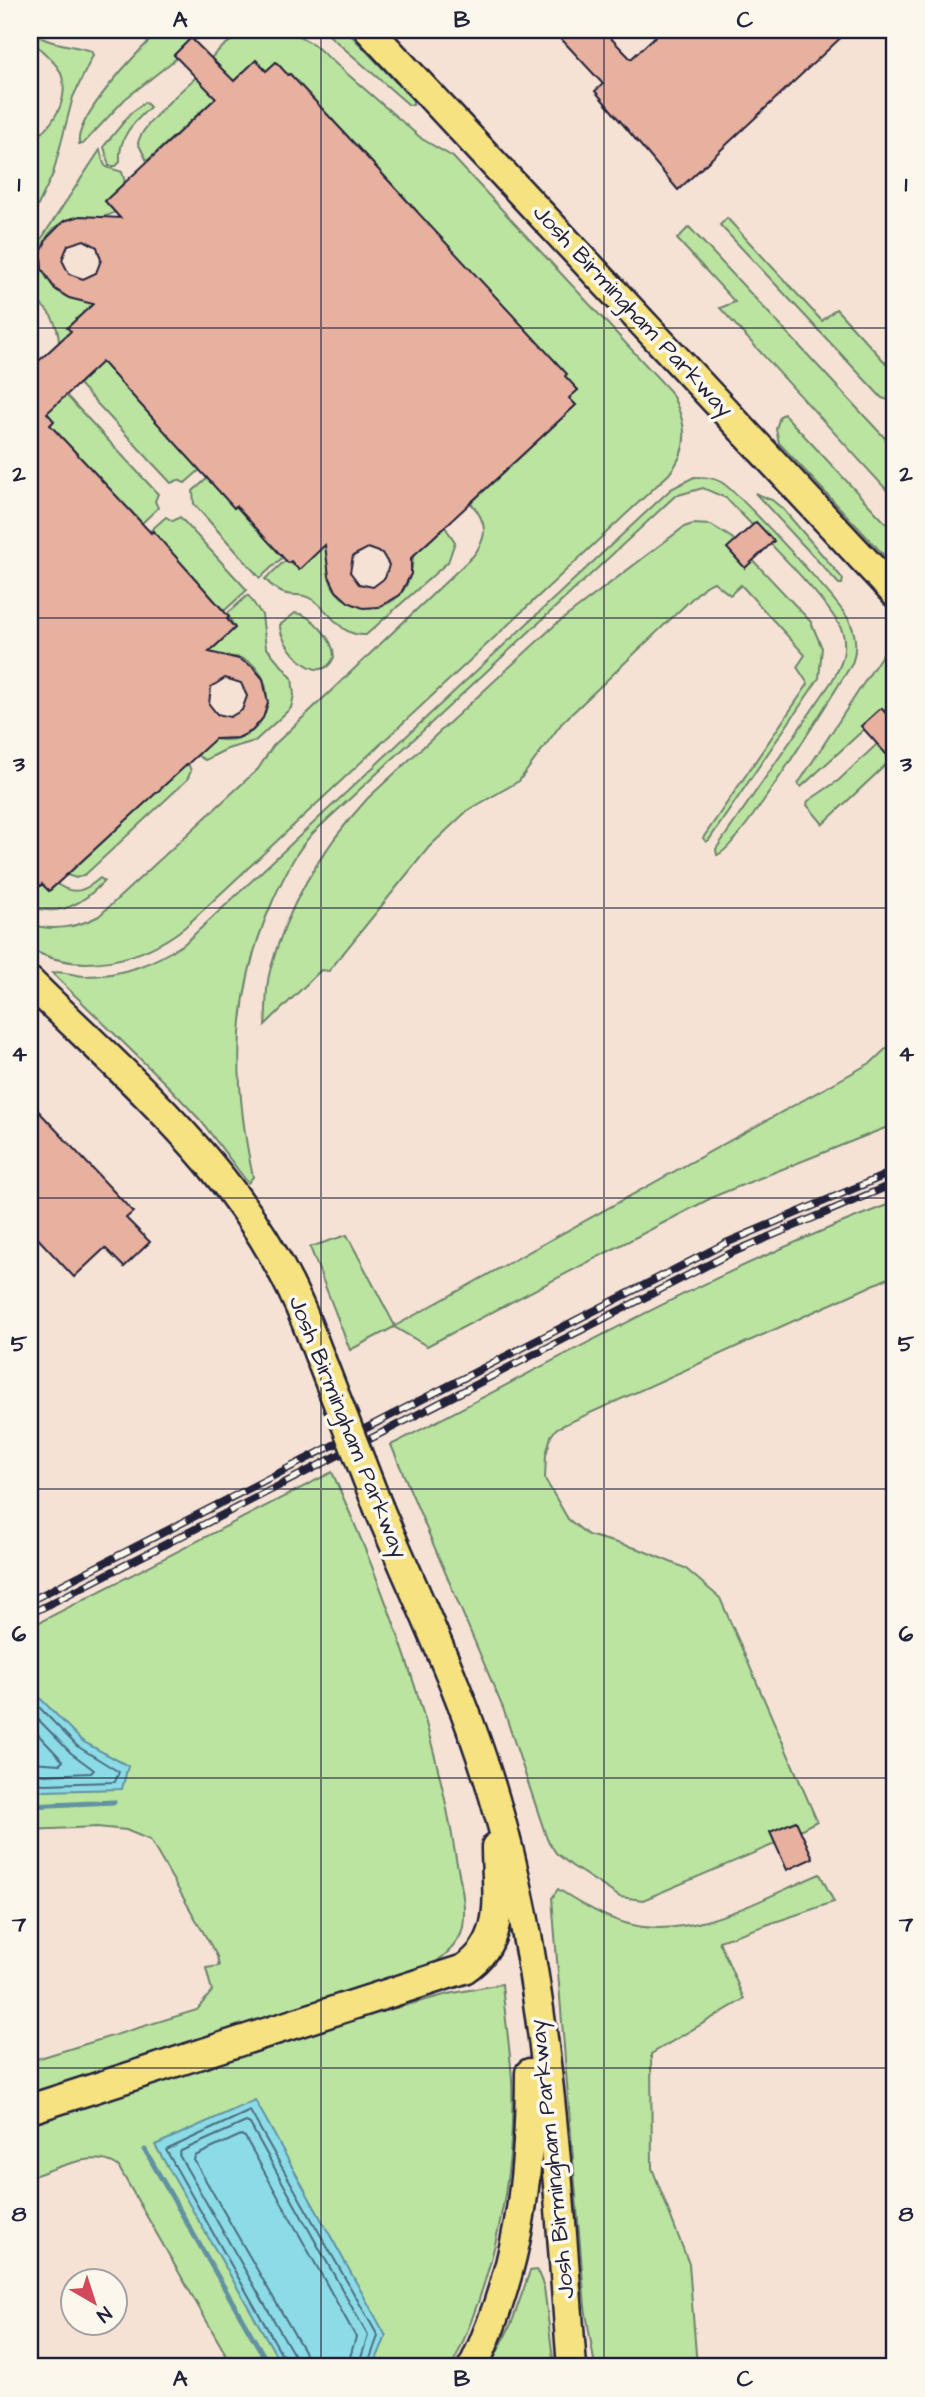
<svg xmlns="http://www.w3.org/2000/svg" width="925" height="2397" viewBox="0 0 925 2397" font-family="'Architects Daughter',sans-serif">
<style>
.built{fill:#f5e2d5;fill-rule:evenodd}
.green{fill:#bbe4a0;stroke:#6e836e;stroke-width:2}
.water{fill:#8cdce7;stroke:#6292a2;stroke-width:2}
.lines{fill:none;stroke-linecap:round;stroke-linejoin:round}
.shore{stroke:#4c6c80;stroke-width:2}
.stream{stroke:#6292a2;stroke-width:5}
.building{fill:#e8b09f;stroke:#22223b;stroke-width:2;fill-rule:evenodd}
.major-casing{stroke:#22223b;stroke-width:33}
.major{stroke:#f7e281;stroke-width:28}
.rail-casing{stroke:#22223b;stroke-width:8}
.rail{stroke:#fbf7ec;stroke-width:5;stroke-dasharray:16;stroke-linecap:butt}
.major-bridge-casing{stroke:#22223b;stroke-width:33;stroke-linecap:butt}
.major-bridge{stroke:#f7e281;stroke-width:28}
.grid{fill:none;stroke:#22223b;stroke-width:2;stroke-opacity:0.55}
.labels{text-anchor:middle;dominant-baseline:central;stroke-width:7;stroke-linejoin:round;paint-order:stroke}
.street-label{font-size:23px;fill:#22223b;stroke:#fbf7ec}
.neatline{fill:none;stroke:#22223b;stroke-width:2.5}
.grid-label{font-size:23px;text-anchor:middle;font-weight:bold;fill:#22223b}
</style>
<rect width="100%" height="100%" fill="#fbf7ec"/>
<filter id="ink" filterUnits="userSpaceOnUse"><feTurbulence type="fractalNoise" baseFrequency=".0143" numOctaves="2"/><feDisplacementMap in="SourceGraphic" scale="14" xChannelSelector="R" yChannelSelector="G"/><feConvolveMatrix kernelMatrix="1 2 1 2 8 2 1 2 1" color-interpolation-filters="sRGB"/></filter>
<g filter="url(#ink)">
<!-- built -->
<path class="built" d="M30,30h865v2337h-865zM74,2282h42v42h-42z"/>
<!-- green -->
<g class="green">
<path d="M30,30c15,15 41,14 61,21l2,4 -20,42 -20,77 -23,48v-81c22,-12 42,-43 30,-70 -6,-11 -22,-23 -30,-32z"/>
<path d="M161,30h46l-13,11 -3,-2 -17,16 3,3 -52,41 -42,45h-4c-5,-26 61,-96 82,-114z"/>
<path d="M256,30l34,1 23,13 109,95 31,18 217,234c16,30 22,55 -1,83l-484,453c-43,34 -104,49 -155,22v-25c23,8 48,3 69,-8l159,-147 15,-23 200,-190c16,-20 14,-34 -2,-53l105,-98 -7,-7 9,-8 -171,-169 10,-10 -127,-137 -24,-3 -10,-10 -109,100 -9,-18c3,-19 60,-69 77,-80l-4,-5c13,-14 27,-24 45,-28z"/>
<path d="M323,30h23l67,70v5h-4z"/>
<path d="M145,102l5,5c-17,16 -32,30 -30,55l-4,4h-7l-5,-20 27,-33z"/>
<path d="M100,150c6,22 3,15 22,22l3,10 -20,19 10,11c-18,12 -40,-1 -58,14 -27,21 -17,59 12,72l85,-44 -70,65 -4,-3 -12,11 19,22 -28,-7c-1,-21 -11,-35 -29,-45v-41z"/>
<path d="M727,218l95,103 14,-12 59,64v29l-13,-4 -162,-173z"/>
<path d="M689,227l206,222v50l-175,-191 15,-6 -58,-63z"/>
<path d="M96,355l105,114 -16,14 -7,-3 -7,3 -92,-99 6,-6 -6,-7z"/>
<path d="M66,395l92,99 -3,7 3,7 -16,15 -92,-98 4,-4 -14,-15z"/>
<path d="M784,414l111,119v34l-116,-124 -3,-14 4,-13z"/>
<path d="M209,477l25,31 2,-2 47,51 -23,21 -66,-74 -1,-13z"/>
<path d="M694,477c10,0 18,0 27,5 17,10 120,121 129,140 6,13 7,28 2,42 -19,29 -114,186 -135,191l-1,-6 116,-168c9,-15 15,-29 11,-47 -7,-28 -93,-110 -117,-136l-23,-10 -28,8 -362,337c-18,19 -28,42 -39,65 -42,93 -42,181 -21,279l-5,6 -47,-62 -31,-33 -118,-115c10,-3 22,3 33,3 38,0 67,-12 99,-32l487,-455z"/>
<path d="M755,493l17,7 11,9 60,70 -1,5h-3z"/>
<path d="M166,517l7,4 7,-4 67,73 -23,21 -71,-79h-4z"/>
<path d="M693,524l18,1 21,13 79,84 11,26 -3,30 -110,162 -3,2 -3,-4 105,-154 -11,-17 8,-12 -64,-70 -11,10 -16,-13 -9,4 -143,137 -43,58 -52,30 -38,36 -100,124 -8,-1 -56,55c2,-17 0,-37 5,-54 17,-65 53,-124 98,-173l187,-173 129,-98z"/>
<path d="M445,527l10,15 -7,20 -82,73c-27,1 -33,-22 -53,-35 -18,-12 -24,5 -48,-21l21,-19 13,9 28,-30c1,13 -1,31 4,44 14,31 59,33 75,3 8,-14 6,-32 10,-48l8,8z"/>
<path d="M248,595l14,20 4,32 26,31 2,17 -3,13 -36,33 -28,8 -22,11 -8,-5 17,-16c69,12 68,-88 11,-82 -12,1 -25,9 -36,14l46,-43 -8,-14z"/>
<path d="M295,613c17,1 39,27 39,44 -14,34 -55,-12 -54,-32z"/>
<path d="M895,635v66l-94,86 -3,-3z"/>
<path d="M895,727v29l-72,68 -16,-19 1,-4 31,-21z"/>
<path d="M188,763l3,8 -4,9 -101,94 -10,4 -9,-3z"/>
<path d="M100,878l4,3c-20,22 -44,37 -74,25v-18l4,4 8,-8 7,7 8,-7c17,12 28,7 43,-6z"/>
<path d="M895,1040v84l-180,72 -288,150 -33,-19 -44,23 -40,-103 37,-12 48,91 477,-264z"/>
<path d="M895,1202v73l-338,153 -6,8 -5,19 -1,24 23,40 20,16 51,14 46,19 35,30 97,223 -17,9 -5,-9 -24,11 4,12 -132,56 -23,-3 -48,-31 -16,-13 -9,-14 -44,-131 -112,-263c166,-85 329,-178 504,-243z"/>
<path d="M332,1472c54,121 102,249 123,381 4,24 12,49 8,74 -3,21 -31,38 -47,49l-386,122v-37l167,-51 15,-19 -6,-23 13,-2 -2,-10 -67,-116 -24,-10 -29,-3 -67,3v-203z"/>
<path d="M820,1874l14,28 -115,39 25,58 -93,55 1,114 37,96 8,103h-102l-10,-60 -33,-409 6,-9c21,13 43,27 67,34 64,20 137,-25 195,-49z"/>
<path d="M502,1984c3,32 8,64 10,96 4,99 -19,198 -60,287h-219l-115,-201c-25,-17 -62,3 -88,11v-57l336,-104 82,-22z"/>
<path d="M537,2270l7,17 10,80h-64l22,-45 18,-51z"/>
</g>
<!-- water -->
<g class="water">
<path d="M30,1695h7l45,46 46,25 -6,23 -79,2 -13,-3z"/>
<path d="M255,2100l131,236 -13,31h-90l-128,-222z"/>
</g>
<g class="lines">
<!-- shore -->
<g class="shore">
<path d="M30,1702l5,1 42,43 42,26 -4,10 -71,2 -14,-2"/>
<path d="M30,1711l41,42 23,17 -3,3 -46,2 -15,-2"/>
<path d="M30,1726l33,35 -3,3 -30,-2"/>
<path d="M289,2367l-123,-217 84,-39 128,225 -11,31"/>
<path d="M297,2367l-2,-10 -116,-202 2,-4 65,-29 4,2 118,212 -10,31"/>
<path d="M308,2367l-4,-16 -110,-191 1,-4 46,-21 4,2 111,200 -9,30"/>
</g>
<!-- stream -->
<g class="stream">
<path d="M30,1806l84,-4"/>
<path d="M145,2150l125,217"/>
</g>
</g>
<!-- building -->
<g class="building">
<path d="M553,30h50l28,29 31,-29h187l-171,160 -83,-99 8,-7z"/>
<path d="M191,38l43,43 22,-21 10,11 10,-9 12,13 2,-1 277,300 -2,2 13,14 -9,8 7,7 -165,153v16l-11,21 -21,12 -16,1 -15,-6 -12,-11 -7,-15 -4,-31 -26,25 -8,-9 -3,2 -52,-57 -2,2 -132,-146 -55,51 7,8 -4,4 101,108 2,-2 76,86 -2,2 8,9 -26,24 30,7 14,8 10,12 5,24 -5,15 -11,13 -14,7 -23,1 -166,152 -7,-7 -12,12v-527l41,-38 -4,-3 26,-24 -24,-6 -14,-9 -13,-20 -1,-16 6,-15 17,-17 16,-5 40,2 -15,-17 111,-103 -42,-43zM84,240l13,7 4,13 -5,13 -13,6 -14,-5 -7,-14 6,-15zM368,548l14,5 7,12 -4,13 -12,9 -14,-3 -9,-12 3,-16zM225,678l16,5 6,13 -5,14 -12,7 -13,-3 -8,-10 2,-17z"/>
<path d="M756,522l18,19 -29,27 -18,-20z"/>
<path d="M881,708l14,15v41l-34,-38z"/>
<path d="M30,1102l103,110 -7,6 24,24 -26,25 -19,-19 -31,29 -44,-47z"/>
<path d="M796,1821l17,37 -26,12 -17,-38z"/>
</g>
<g class="lines">
<defs>
<g id="major">
<path d="M369,30l526,563"/>
<path d="M30,982c109,107 219,196 277,342"/>
<path d="M379,1509c41,96 87,191 116,291 54,183 62,378 77,567"/>
<path d="M30,2109l434,-140c44,-29 32,-76 32,-122"/>
<path d="M473,2367c46,-98 57,-187 57,-294"/>
</g>
</defs>
<!-- major casing -->
<use href="#major" class="major-casing"/>
<!-- major -->
<use href="#major" class="major"/>
<defs>
<g id="rail">
<path d="M30,1601l696,-358 169,-72"/>
<path d="M30,1614l701,-361 164,-70"/>
</g>
</defs>
<!-- rail casing -->
<use href="#rail" class="rail-casing"/>
<!-- rail -->
<use href="#rail" class="rail"/>
<defs>
<path id="major-bridge" d="M307,1324l72,185"/>
</defs>
<!-- major-bridge casing -->
<use href="#major-bridge" class="major-bridge-casing"/>
<!-- major-bridge -->
<use href="#major-bridge" class="major-bridge"/>
</g>
</g>
<!-- grid -->
<path class="grid" d="M321,30v2337M604,30v2337M30,328h865M30,618h865M30,908h865M30,1198h865M30,1489h865M30,1778h865M30,2068h865"/>
<g class="labels">
<!-- street labels -->
<g class="street-label">
<text transform="translate(633 311) rotate(47)">Josh Birmingham Parkway</text>
<text transform="translate(348 1427) rotate(68)">Josh Birmingham Parkway</text>
<text transform="translate(552 2159) rotate(-96)">Josh Birmingham Parkway</text>
</g>
</g>
<!-- margin -->
<rect width="925" height="2397" fill="none" stroke="#fbf7ec" stroke-width="77"/>
<!-- north arrow -->
<g transform="translate(94 2302) rotate(141)"><circle r="33" fill="#fbf7ec" stroke="#a4a2a5" stroke-width="2"/>
<path d="M0-5L12 26L0 18L-12 26Z" fill="#d1495b"/>
<text y="-10" font-size="19" font-weight="bold" text-anchor="middle" fill="#22223b">N</text>
</g>
<rect x="38" y="38" width="848" height="2320" class="neatline"/>
<g class="grid-label">
<text x="180" y="27">A</text>
<text x="462" y="27">B</text>
<text x="745" y="27">C</text>
<text x="19" y="191">1</text>
<text x="906" y="191">1</text>
<text x="19" y="481">2</text>
<text x="906" y="481">2</text>
<text x="19" y="771">3</text>
<text x="906" y="771">3</text>
<text x="19" y="1061">4</text>
<text x="906" y="1061">4</text>
<text x="19" y="1351">5</text>
<text x="906" y="1351">5</text>
<text x="19" y="1641">6</text>
<text x="906" y="1641">6</text>
<text x="19" y="1931">7</text>
<text x="906" y="1931">7</text>
<text x="19" y="2221">8</text>
<text x="906" y="2221">8</text>
<text x="180" y="2386">A</text>
<text x="462" y="2386">B</text>
<text x="745" y="2386">C</text>
</g>
</svg>
